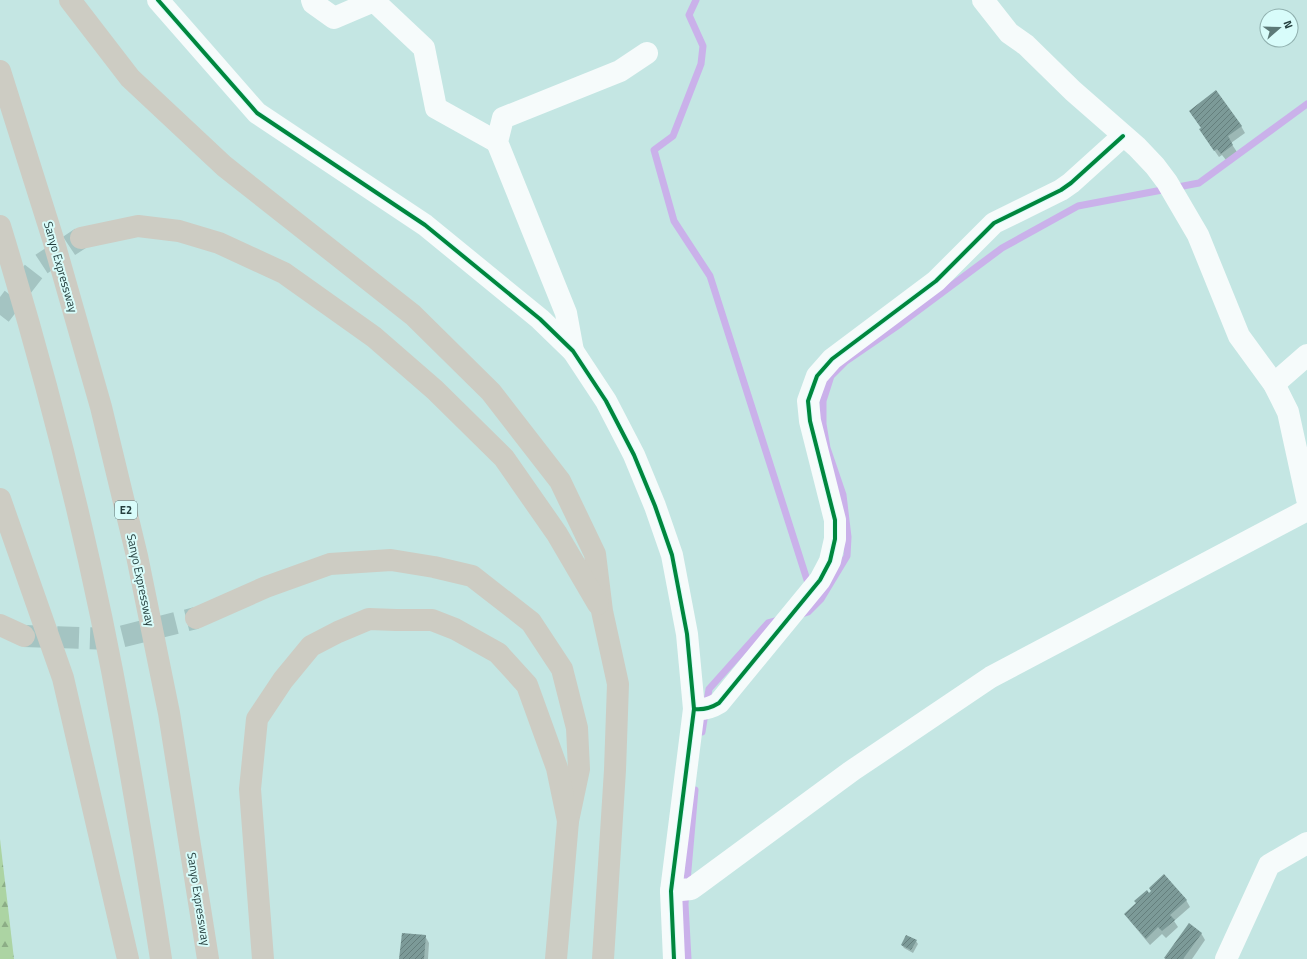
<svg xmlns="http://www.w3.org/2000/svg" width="1307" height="959" viewBox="0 0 1307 959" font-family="'Titillium Web',sans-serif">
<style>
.forest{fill:url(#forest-firs)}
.shadow{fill:#0003}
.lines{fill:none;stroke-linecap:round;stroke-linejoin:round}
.stream{stroke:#cab1ea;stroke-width:7}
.building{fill:url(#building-hatch)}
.highway-tunnel{stroke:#a4c4c2;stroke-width:22;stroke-dasharray:22 11;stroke-linecap:butt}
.minor{stroke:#f6fbfb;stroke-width:22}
.highway{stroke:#cdccc3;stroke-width:22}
.cycleway-casing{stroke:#d8fcfa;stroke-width:6}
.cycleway{stroke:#00873e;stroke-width:4}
.labels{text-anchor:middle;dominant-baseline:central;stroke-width:4;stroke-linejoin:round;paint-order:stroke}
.shield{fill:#d8fcfa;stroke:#5a7776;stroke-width:1}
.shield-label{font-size:11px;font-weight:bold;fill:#243e3d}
.street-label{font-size:12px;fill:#243e3d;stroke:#d8fcfa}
</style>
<defs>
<pattern id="forest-firs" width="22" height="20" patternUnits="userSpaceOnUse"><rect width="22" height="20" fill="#acd4a3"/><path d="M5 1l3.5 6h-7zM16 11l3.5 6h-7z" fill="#8cad86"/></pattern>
<pattern id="building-hatch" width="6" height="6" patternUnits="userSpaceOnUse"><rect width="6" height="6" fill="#7c9a98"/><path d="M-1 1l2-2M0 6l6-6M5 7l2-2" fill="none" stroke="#657f7d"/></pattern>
</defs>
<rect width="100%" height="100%" fill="#c4e6e3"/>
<!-- forest -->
<path class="forest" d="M0,839l14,120h-14z"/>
<!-- shadow -->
<g class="shadow">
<path d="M1241,126l4,7 -14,10 6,9 -11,8 -4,-5 -3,2 -19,-27z"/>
<path d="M1149,894l37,6 4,7 -16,14 4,6 -12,11 -4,-4 -12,11 -20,-24 -5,-7z"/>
<path d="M1201,933l4,7 -13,19h-26z"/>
<path d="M425,936l4,7 -1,16h-28z"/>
<path d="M916,941l2,3 -5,9 -9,-5 -2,-3z"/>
</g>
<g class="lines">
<!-- stream -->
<g class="stream">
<path d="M696,0l-7,15 14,31 -2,18 -28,72 -19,14 20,71 36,55 98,307"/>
<path d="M799,615l9,-3 13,-13 26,-43 1,-19 -5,-42 -16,-47 -4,-24v-23l8,-25 15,-15 54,-37 102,-76 76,-42 121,-23 108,-79"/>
<path d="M702,732l7,-43 59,-66 11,-3"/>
<path d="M688,959l-3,-55 10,-114"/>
</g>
</g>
<!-- building -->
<g class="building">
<path d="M1216,90l26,36 -14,10 5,9 -12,9 -4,-5 -3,2 -15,-22 2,-1 -12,-17z"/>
<path d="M1164,874l23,26 -17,15 5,5 -13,11 -4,-4 -12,12 -22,-25 12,-11 -2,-2 13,-11 2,3 2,-2 -2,-3z"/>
<path d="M1189,923l13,10 -19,26h-17l-2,-1z"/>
<path d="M402,933l24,2 -2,24h-25z"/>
<path d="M906,935l11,5 -6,10 -10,-5z"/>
</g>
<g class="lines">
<!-- highway-tunnel -->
<g class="highway-tunnel">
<path d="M0,315l37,-48 44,-29"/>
<path d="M24,636l88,3 84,-21"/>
</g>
<!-- minor -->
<g class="minor">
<path d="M158,0l99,113 168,112 115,94 33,32 33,50 28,54 21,51 17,49 15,79 7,75 -23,182 3,68"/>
<path d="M312,0l1,3 21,15 40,-17 50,47 12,60 61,34"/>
<path d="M983,0l26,33 17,12 47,46 64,56 18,19 12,16 31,53 41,101 35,48 14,28 19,87"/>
<path d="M573,351l-7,-38 -69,-171 6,-24 117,-47 27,-18"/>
<path d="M1274,384l33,-29"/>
<path d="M694,709c9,1 17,-1 25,-6l101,-123 10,-19 5,-22v-19l-25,-99 -2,-20 9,-25 15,-17 104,-78 58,-58 67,-33 10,-7 52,-47"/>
<path d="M671,891l20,-2 7,-5 155,-114 138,-93 316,-167"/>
<path d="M1226,959l43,-94 38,-22"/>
</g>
<!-- highway -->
<g class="highway">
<path d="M70,0l60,78 94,88 189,149 78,77 69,89 35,73 7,57 16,73 -3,86 -12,189"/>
<path d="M0,71l53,168 48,168 36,149 32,157 39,246"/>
<path d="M0,226c50,163 92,330 122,498 14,78 27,157 39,235"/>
<path d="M81,238l57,-12 41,5 40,12 65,30 90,64 61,53 69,68 53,76 41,70"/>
<path d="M0,499l63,179 65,281"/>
<path d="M196,618l70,-31 64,-23 61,-4 43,7 38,9 59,46 31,47 15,59 2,41 -11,52 -12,138"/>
<path d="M0,625l24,11"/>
<path d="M263,959l-13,-170 7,-70 26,-39 28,-34 27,-14 31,-13 27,1h36l23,9 43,24 29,32 30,83 11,53"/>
</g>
<defs>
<g id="cycleway">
<path d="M158,0l99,113 168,112 115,94 33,32 33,50 28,54 21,51 17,49 15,79 7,75 -23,182 3,68"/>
<path d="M694,709c9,1 17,-1 25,-6l101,-123 10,-19 5,-22v-19l-25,-99 -2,-20 9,-25 15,-17 104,-78 58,-58 67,-33 10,-7 52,-47"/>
</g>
</defs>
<!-- cycleway casing -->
<use href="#cycleway" class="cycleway-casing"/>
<!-- cycleway -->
<use href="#cycleway" class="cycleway"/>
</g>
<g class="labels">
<!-- shield labels -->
<rect class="shield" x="115" y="501" width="22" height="18" rx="3"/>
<g class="shield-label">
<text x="126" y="510">E2</text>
</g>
<!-- street labels -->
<g class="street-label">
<text transform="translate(61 267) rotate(74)">Sanyo Expressway</text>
<text transform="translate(141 580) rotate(78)">Sanyo Expressway</text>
<text transform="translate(199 899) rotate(81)">Sanyo Expressway</text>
</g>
</g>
<!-- north arrow -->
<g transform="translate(1279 28) rotate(70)"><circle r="19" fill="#d8fcfa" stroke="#90b0ae"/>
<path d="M0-3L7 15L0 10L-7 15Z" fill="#5c7977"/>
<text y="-6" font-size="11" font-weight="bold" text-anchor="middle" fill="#243e3d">N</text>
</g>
</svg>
